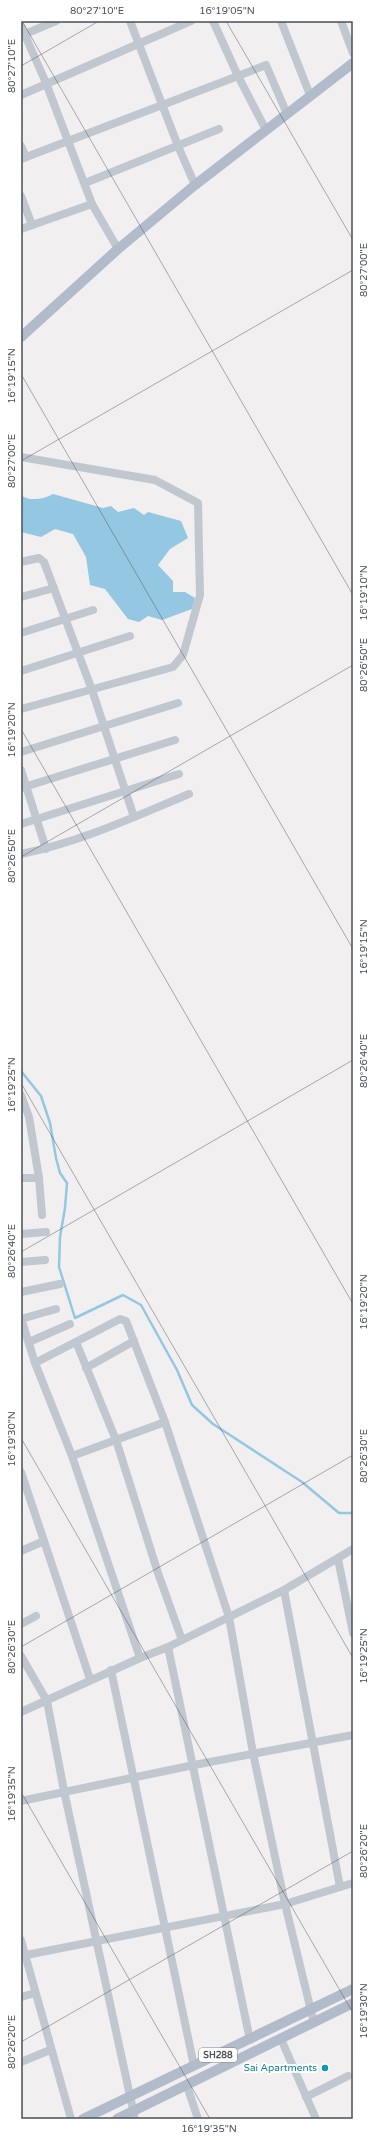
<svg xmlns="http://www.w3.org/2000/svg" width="374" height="2140" viewBox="0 0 374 2140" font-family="'Varela Round',sans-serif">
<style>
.water{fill:#94c7e1}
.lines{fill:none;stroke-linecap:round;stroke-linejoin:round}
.stream{stroke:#94c7e1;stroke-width:2.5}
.minor{stroke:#c1c7cf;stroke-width:8}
.major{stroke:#b2bbca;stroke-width:10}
.ticks{fill:none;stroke:#49505a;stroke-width:1;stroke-opacity:0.45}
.culture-dot{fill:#0f9aa8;stroke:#fff;stroke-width:1.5}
.labels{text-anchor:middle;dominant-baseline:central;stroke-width:4;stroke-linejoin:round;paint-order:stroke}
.shield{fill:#fff;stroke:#80848c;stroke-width:1}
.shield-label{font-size:9px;font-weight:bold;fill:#49505a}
.culture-label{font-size:10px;fill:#0d838f;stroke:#fff;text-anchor:end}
.neatline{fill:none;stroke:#49505a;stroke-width:1.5}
.ticks-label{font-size:10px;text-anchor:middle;fill:#49505a}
</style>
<rect width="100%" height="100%" fill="#f1efef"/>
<!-- water -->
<path class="water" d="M53,494l50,14 8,-2 7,6 16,-4 10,7 4,-3 33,9 7,17 -18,11 -12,16 15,16v11h12l10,6 -3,11 -30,11 -14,-4 -9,6 -11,-3 -23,-30 -15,-4 -4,-28 -13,-23 -18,-5 -14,8 -20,-5v-37c9,7 23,4 32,-1z"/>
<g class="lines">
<!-- stream -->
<path class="stream" d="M21,1071l20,25 9,27 6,35 4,15 7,10 -2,25 -5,29 -1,30 16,51 48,-23 18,10 36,65 15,35 21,19 89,58 37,31h14"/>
<!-- minor -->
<g class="minor">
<path d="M130,21l48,125 17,39"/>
<path d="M213,21l25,55 28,-11 21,49"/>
<path d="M281,21l29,74"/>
<path d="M341,21l12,32"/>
<path d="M21,26l25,57 46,121"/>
<path d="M25,34l31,-13"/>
<path d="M21,95l170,-74"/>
<path d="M21,146l5,11"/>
<path d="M21,159l217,-83 28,54"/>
<path d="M85,183l134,-54"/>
<path d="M21,196l11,29"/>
<path d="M21,229l71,-25 26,45"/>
<path d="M21,457l134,23 43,23 2,92 -17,60 -10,12 -152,42"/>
<path d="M21,562l18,-4 5,4 48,128 42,127"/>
<path d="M21,597l33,-9"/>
<path d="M21,633l72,-23"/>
<path d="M21,671l109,-35"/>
<path d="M21,752l157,-49"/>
<path d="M21,770l25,79"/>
<path d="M21,788l154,-48"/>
<path d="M21,824l158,-50"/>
<path d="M21,854c59,-12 113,-37 168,-60"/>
<path d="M21,1095l8,22 10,61"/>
<path d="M21,1178h18l3,37"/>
<path d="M21,1234l25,-2"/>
<path d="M21,1262l24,-2"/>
<path d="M21,1292l39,-8"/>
<path d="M21,1318l14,45"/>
<path d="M21,1319l35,-10"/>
<path d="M29,1342l41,-18"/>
<path d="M76,1342l40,98 42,133 24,67"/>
<path d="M86,1368l48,-27"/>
<path d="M72,1456l93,-34"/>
<path d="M21,1472l69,207"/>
<path d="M21,1551l23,-10"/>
<path d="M338,1559l15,74"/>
<path d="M284,1590l56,297"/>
<path d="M21,1624l15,-8"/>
<path d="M168,1647l116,-57 69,-41"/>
<path d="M21,1656l26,45 17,90 71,328"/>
<path d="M111,1670l83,396"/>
<path d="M21,1712l119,-54"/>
<path d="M21,1801l173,-36 159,-30"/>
<path d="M21,1940l50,179"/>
<path d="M21,1956l264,-52 68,-21"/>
<path d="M21,1997l14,-4"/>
<path d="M281,2039l35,80"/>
<path d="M250,2040l-82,-393 -28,11 -68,-202 -37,-93 85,-44 6,2 39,101 64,195 24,136 32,151 29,119"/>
<path d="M21,2062l29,-12"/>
<path d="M187,2086l11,33"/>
<path d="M306,2097l42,-21"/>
</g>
<!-- major -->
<g class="major">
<path d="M21,337l97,-88 77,-64 158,-122"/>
<path d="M83,2119l270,-130"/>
<path d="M117,2119l236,-116"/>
</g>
</g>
<!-- ticks -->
<path class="ticks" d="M22,21l331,574M226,21l127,219M21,66l78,-45M21,374l332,575M21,461l332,-191M21,729l332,575M21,857l332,-192M21,1083l332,575M21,1252l332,-192M21,1438l332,575M21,1647l332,-192M21,1792l189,327M21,2042l332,-191"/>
<!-- markers -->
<circle class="culture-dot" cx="325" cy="2068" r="4"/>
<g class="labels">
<!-- shield labels -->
<rect class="shield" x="199" y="2048" width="38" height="14" rx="3"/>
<g class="shield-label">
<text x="218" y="2055">SH288</text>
</g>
<!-- culture labels -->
<g class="culture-label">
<text x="317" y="2068">Sai Apartments</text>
</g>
</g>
<!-- border -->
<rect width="374" height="2140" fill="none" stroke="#ffffff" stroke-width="44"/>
<rect x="22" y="22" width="330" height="2096" class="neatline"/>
<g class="ticks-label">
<text x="97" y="14">80°27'10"E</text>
<text x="227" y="14">16°19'05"N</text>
<text transform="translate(11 66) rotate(-90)" y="4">80°27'10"E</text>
<text transform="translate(363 270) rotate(-90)" y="4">80°27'00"E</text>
<text transform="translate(11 376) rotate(-90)" y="4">16°19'15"N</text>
<text transform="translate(11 461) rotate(-90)" y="4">80°27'00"E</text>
<text transform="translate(363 593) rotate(-90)" y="4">16°19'10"N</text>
<text transform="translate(363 665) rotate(-90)" y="4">80°26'50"E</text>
<text transform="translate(11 730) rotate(-90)" y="4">16°19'20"N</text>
<text transform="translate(11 856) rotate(-90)" y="4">80°26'50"E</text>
<text transform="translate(363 947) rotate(-90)" y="4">16°19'15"N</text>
<text transform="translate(363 1061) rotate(-90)" y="4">80°26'40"E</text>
<text transform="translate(11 1085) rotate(-90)" y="4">16°19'25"N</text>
<text transform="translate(11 1251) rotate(-90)" y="4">80°26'40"E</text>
<text transform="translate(363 1302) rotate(-90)" y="4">16°19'20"N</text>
<text transform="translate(11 1439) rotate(-90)" y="4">16°19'30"N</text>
<text transform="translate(363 1456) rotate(-90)" y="4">80°26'30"E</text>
<text transform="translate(11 1647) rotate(-90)" y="4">80°26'30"E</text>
<text transform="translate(363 1656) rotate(-90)" y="4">16°19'25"N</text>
<text transform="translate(11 1794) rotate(-90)" y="4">16°19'35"N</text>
<text transform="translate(363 1851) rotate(-90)" y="4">80°26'20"E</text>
<text transform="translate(363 2011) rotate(-90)" y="4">16°19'30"N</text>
<text transform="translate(11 2042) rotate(-90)" y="4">80°26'20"E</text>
<text x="209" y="2132">16°19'35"N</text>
</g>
</svg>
